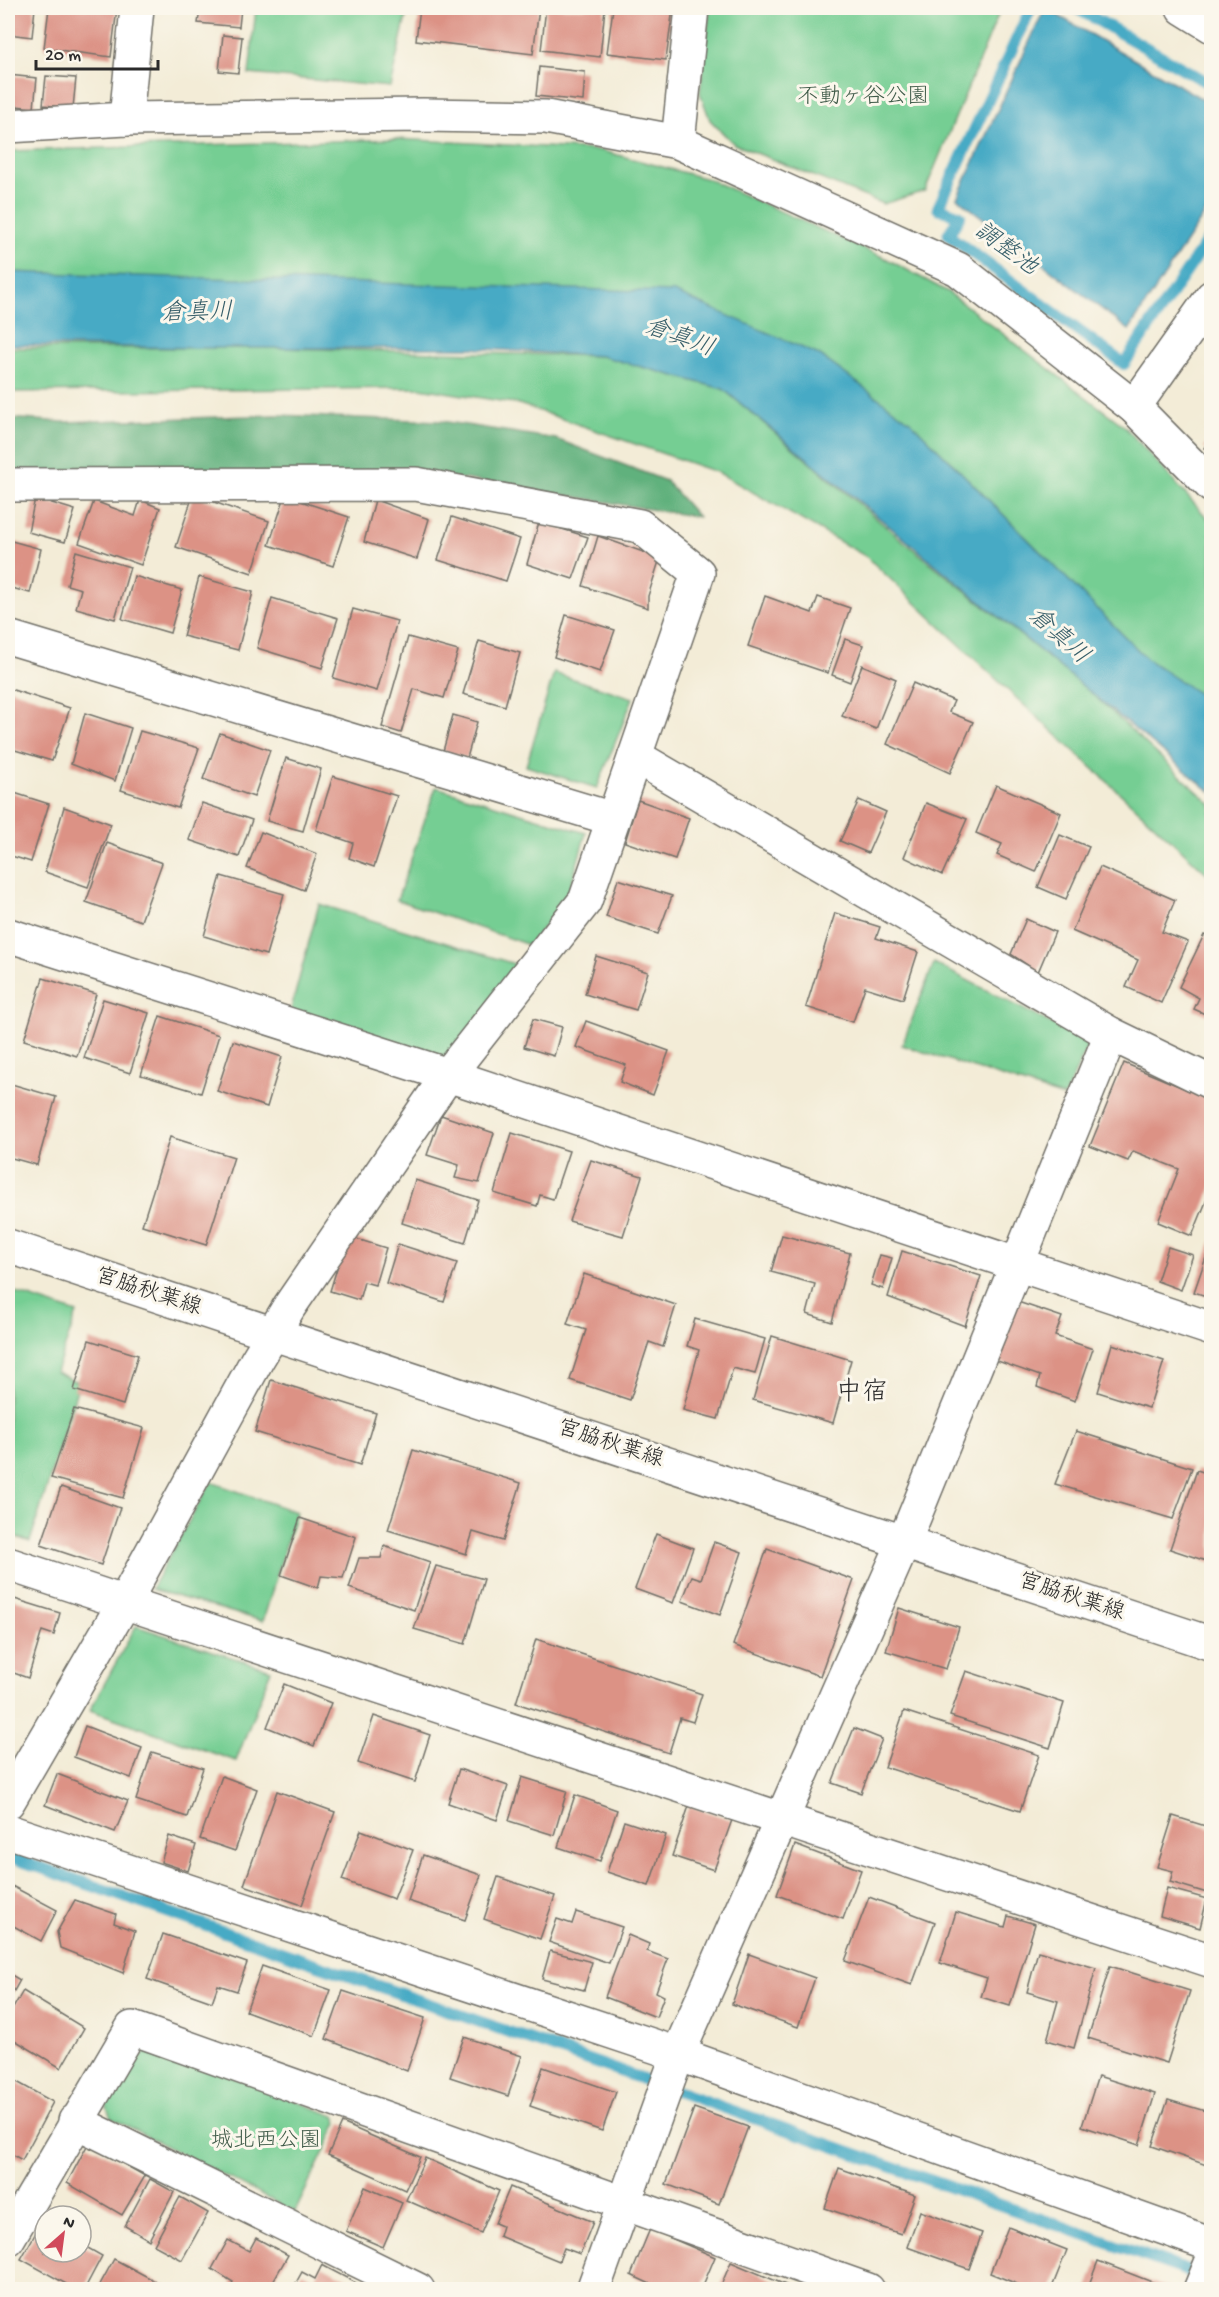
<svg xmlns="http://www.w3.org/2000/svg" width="1219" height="2297" viewBox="0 0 1219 2297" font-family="'Gochi Hand','Klee One',sans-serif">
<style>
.green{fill:#75ce93;stroke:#507c5f;stroke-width:1.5}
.forest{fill:#60b17d;stroke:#466e54;stroke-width:1.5}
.water{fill:#46aac5;stroke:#386a78;stroke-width:1.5}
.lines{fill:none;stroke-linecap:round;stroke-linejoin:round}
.stream{stroke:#46aac5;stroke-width:12}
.building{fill:#dc9285}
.minor-casing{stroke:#716f67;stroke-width:36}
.tertiary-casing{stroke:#716f67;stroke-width:36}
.minor{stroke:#fff;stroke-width:33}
.tertiary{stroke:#fff;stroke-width:33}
.labels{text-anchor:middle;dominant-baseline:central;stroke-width:6;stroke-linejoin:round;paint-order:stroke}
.park-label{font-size:22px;fill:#415c4a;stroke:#fbf7ec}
.street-label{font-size:22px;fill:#2b2b2b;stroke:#fbf7ec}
.water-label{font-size:24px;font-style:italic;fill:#365e69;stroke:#fbf7ec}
.quarter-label{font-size:26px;fill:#2b2b2b;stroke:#fbf7ec}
</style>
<rect width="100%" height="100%" fill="#fbf7ec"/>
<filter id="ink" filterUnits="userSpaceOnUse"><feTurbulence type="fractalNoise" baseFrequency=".0167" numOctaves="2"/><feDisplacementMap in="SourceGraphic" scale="12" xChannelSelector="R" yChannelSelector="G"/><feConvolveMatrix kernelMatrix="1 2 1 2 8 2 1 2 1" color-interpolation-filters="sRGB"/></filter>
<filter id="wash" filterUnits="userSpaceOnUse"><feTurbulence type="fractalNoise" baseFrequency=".008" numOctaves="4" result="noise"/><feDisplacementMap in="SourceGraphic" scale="24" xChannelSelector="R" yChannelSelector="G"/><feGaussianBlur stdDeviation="1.35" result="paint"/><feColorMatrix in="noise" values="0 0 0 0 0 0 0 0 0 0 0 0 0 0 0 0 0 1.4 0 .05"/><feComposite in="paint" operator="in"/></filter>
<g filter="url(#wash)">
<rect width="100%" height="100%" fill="#f3ecd7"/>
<!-- green -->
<g class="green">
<path d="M256,8h152l-18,79 -141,-13z"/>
<path d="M710,8h291l-76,183 -42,13 -149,-60 -24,-24 -10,-27z"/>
<path d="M397,139l202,11 109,29 179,80 61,33 176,134 87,96v181l-64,-44 -236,-237 -92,-67 -401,-68 -410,-15v-121z"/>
<path d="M8,348h268l325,8 122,33 174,147 189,152 125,116v73l-199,-183 -145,-137 -148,-84 -200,-69 -99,-16 -412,4z"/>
<path d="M554,673l79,25 -36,90 -71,-22z"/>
<path d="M436,787l150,46 -19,66 -38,46 -132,-45z"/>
<path d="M319,904l212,65 -83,106 -161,-51z"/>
<path d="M934,963l155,80 -25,54 -162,-52z"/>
<path d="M8,1290l69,23 -21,59 23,11 -49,159 -22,-8z"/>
<path d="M211,1482l85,30 -33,109 -112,-32z"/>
<path d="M136,1626l135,44 -35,91 -146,-51z"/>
<path d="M155,2047l180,69 3,7 -43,89 -184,-94 -8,-20 29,-37z"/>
</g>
<!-- forest -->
<path class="forest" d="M277,415l164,6 115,18 110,42 32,36 -234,-38 -456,-1v-60l56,4z"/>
<!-- water -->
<g class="water">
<path d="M1045,8l166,96v100l-82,126 -172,-132z"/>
<path d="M8,272l666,20 145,63 92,67 236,237 64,43v90l-488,-403 -122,-33 -134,-8h-265l-194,-3z"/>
</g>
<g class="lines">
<!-- stream -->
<g class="stream">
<path d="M1031,8l-93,200 22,8 -12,19 176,129 88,-130"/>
<path d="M1076,8l136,77"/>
<path d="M8,1856c398,141 798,280 1197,421"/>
</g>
</g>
<g id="blocks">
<!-- building -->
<g class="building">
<path d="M8,8h27l-3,29 -24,-3z"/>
<path d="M49,8h68l-6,49 -67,-9z"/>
<path d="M195,8h46l-2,19 -41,-4 2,-13z"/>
<path d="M420,8h119l-6,46 -117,-14z"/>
<path d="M546,8h59l-5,49 -59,-7z"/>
<path d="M613,8h60l-7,52 -59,-7z"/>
<path d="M223,35l19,2 -4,36 -19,-2z"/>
<path d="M539,67l46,5 -2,29 -47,-5z"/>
<path d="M8,75l29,3 -3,30 -26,-3z"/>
<path d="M46,76l30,2 -3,30 -30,-3z"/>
<path d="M1212,435v18l-8,-5z"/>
<path d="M193,495l76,26 -17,52 -76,-26z"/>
<path d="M285,496l64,21 -16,49 -64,-21z"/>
<path d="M35,498l40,12 -10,32 -37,-10z"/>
<path d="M140,500l20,8 -19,57 -62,-22 15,-42 41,15z"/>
<path d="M375,500l54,19 -12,40 -53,-17z"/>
<path d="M452,517l68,22 -14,42 -68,-21z"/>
<path d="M539,522l49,15 -15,42 -46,-15z"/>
<path d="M598,536l62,22 -12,38v12l-65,-22z"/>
<path d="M8,540l33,9 -11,44 -22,-6z"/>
<path d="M76,551l54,16 -15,52 -39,-11 5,-19 -14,-4z"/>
<path d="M134,576l48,14 -12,43 -48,-14z"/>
<path d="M199,577l54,15 -15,58 -55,-14z"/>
<path d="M765,596l47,17 6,-16 32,11 -22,65 -80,-27z"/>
<path d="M272,598l66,20 -16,50 -65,-20z"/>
<path d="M353,609l44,12 -20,70 -44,-13z"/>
<path d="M566,615l49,15 -15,42 -46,-15z"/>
<path d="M408,637l50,14 -14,47 -30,-9 -13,44 -19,-6z"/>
<path d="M845,639l18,6 -13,37 -18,-7z"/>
<path d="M479,641l41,12 -15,53 -42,-12z"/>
<path d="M862,665l34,14 -20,50 -34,-13z"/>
<path d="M913,683l41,18 -5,11 24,10 -23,51 -63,-29z"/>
<path d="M10,689l60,19 -18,53 -44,-13v-53z"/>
<path d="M85,713l46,15 -16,53 -44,-17z"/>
<path d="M453,715l24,7 -10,36 -24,-7z"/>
<path d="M140,731l59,17 -21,60 -57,-18z"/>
<path d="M220,733l50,17 -16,47 -51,-18z"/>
<path d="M286,758l35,11 -18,62 -36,-10z"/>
<path d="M333,776l64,20 -23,71 -25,-9 4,-15 -37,-13z"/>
<path d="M996,785l65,28 -25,59 -39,-17 5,-11 -26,-11z"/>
<path d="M8,791l41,13 -18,58 -23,-7z"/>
<path d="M638,800l51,18 -14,41 -50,-17z"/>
<path d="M859,800l27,12 -18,41 -28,-12z"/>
<path d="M202,803l50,17 -13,37 -50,-17z"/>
<path d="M926,803l41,16 -25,56 -38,-18z"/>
<path d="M64,807l47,17 -23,63 -43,-15z"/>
<path d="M261,832l56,22 -13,36 -57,-22z"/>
<path d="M1060,835l29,12 -23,52 -28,-12z"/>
<path d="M107,843l55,20 -21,58 -55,-19z"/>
<path d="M1100,867l75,33 -13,32 26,10 -27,61 -35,-16 12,-27 -66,-29z"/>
<path d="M221,876l63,18 -18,61 -62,-19z"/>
<path d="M618,879l54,17 -14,38 -52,-17z"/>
<path d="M835,913l45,14 -4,11 42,14 -15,47 -38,-12 -12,35 -47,-15z"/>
<path d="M1026,919l29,13 -17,40 -27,-18z"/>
<path d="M1204,935l8,4v78l-18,-8 5,-11 -20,-11z"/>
<path d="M596,956l52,16 -12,38 -51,-16z"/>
<path d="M43,978l53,16 -19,62 -53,-16z"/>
<path d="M103,999l46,14 -19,60 -46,-15z"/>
<path d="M160,1016l59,19 -18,58 -60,-18z"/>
<path d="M533,1019l29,8 -8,29 -30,-9z"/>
<path d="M586,1021l83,30 -16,44 -33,-13 6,-17 -50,-18z"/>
<path d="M233,1041l49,16 -15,50 -50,-16z"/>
<path d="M1124,1063l88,37v21l-4,10 4,1v55l-20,49 -34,-14 21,-53 -46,-18 -5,10 -38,-15z"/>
<path d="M8,1083l48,14 -19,68 -29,-8z"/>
<path d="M441,1115l53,18 -15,50 -24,-5 4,-13 -32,-10z"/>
<path d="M512,1133l57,18 -16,48 -13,-4 -3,11 -43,-13z"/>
<path d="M170,1137l64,20 -28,88 -64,-20z"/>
<path d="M591,1160l51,16 -19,60 -54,-15z"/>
<path d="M415,1180l63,20 -13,43 -63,-20z"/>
<path d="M782,1235l68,18 -18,69 -25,-8 8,-30 -44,-12z"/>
<path d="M347,1236l39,12 -11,37 -11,-3 -5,18 -29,-9z"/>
<path d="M1212,1240v58l-18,-6z"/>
<path d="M398,1244l59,19 -13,39 -58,-19z"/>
<path d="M1168,1247l25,8 -12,35 -24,-9z"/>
<path d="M902,1251l79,25 -16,50 -77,-29z"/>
<path d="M880,1255l12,3 -9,31 -12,-4z"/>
<path d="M584,1274l92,31 -13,42 -14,-5 -19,58 -60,-20 16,-50 -19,-6z"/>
<path d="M1012,1300l50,17 -7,19 38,13 -18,52 -38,-14 3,-11 -48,-17z"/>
<path d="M695,1319l70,20 -10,35 -22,-6 -15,51 -35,-9 16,-60 -12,-4z"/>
<path d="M772,1336l79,24 -18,63 -80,-23z"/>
<path d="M89,1340l49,15 -15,50 -49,-15z"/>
<path d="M1112,1344l52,17 -15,47 -51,-16z"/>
<path d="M271,1380l105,33 -16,52 -105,-33z"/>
<path d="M74,1409l70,19 -21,70 -72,-20z"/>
<path d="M1076,1431l116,37 -19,51 -118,-35z"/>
<path d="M413,1450l108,33 -18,58 -30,-9 -7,22 -78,-24z"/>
<path d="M1197,1470l15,5v88l-42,-14z"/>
<path d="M61,1487l59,21 -19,57 -60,-20z"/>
<path d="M300,1518l56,19 -13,41 -22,-2 -3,12 -37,-13z"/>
<path d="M656,1534l37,14 -20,55 -38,-14z"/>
<path d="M714,1542l28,10 -22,63 -38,-14 10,-25 9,3z"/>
<path d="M384,1546l46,16 -16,48 -65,-22 10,-30h22z"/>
<path d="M767,1549l87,31 -34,96 -87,-31z"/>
<path d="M436,1566l48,13 -19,65 -51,-15z"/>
<path d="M8,1597l52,16 -6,22 -12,-4 -14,47 -20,-7z"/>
<path d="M899,1608l60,19 -13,42 -60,-18z"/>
<path d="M536,1639l166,55 -9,28 -13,-4 -11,35 -153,-50z"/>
<path d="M966,1671l98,32 -14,45 -100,-32z"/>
<path d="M284,1684l47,19 -17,43 -47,-19z"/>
<path d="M904,1711l135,44 -19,56 -135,-44z"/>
<path d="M374,1716l56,19 -15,47 -57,-19z"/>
<path d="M85,1726l57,22 -11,30 -57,-21z"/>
<path d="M854,1728l28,11 -21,54 -29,-10z"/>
<path d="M152,1752l51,16 -16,49 -51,-17z"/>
<path d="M459,1769l49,17 -11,34 -49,-17z"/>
<path d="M57,1774l71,27 -13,31 -70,-27z"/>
<path d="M222,1776l35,13 -22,62 -35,-12z"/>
<path d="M522,1777l45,14 -13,44 -45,-14z"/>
<path d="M277,1791l58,21 -33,93 -58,-20z"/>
<path d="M575,1795l42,15 -17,51 -42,-14z"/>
<path d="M689,1806l43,14 -18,50 -42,-14z"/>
<path d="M1173,1816l39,12v50l-5,15 -37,-11 3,-11 -16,-4z"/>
<path d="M624,1821l42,14 -17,51 -42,-14z"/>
<path d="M361,1830l52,20 -19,49 -52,-19z"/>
<path d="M169,1836l27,9 -8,26 -27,-9z"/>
<path d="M795,1845l66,25 -18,49 -66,-24z"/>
<path d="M423,1855l58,20 -16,45 -57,-19z"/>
<path d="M498,1877l57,19 -15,43 -56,-20z"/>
<path d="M8,1884l49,26 -16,31 -33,-18z"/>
<path d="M1167,1888l40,11 -7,29 -40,-12z"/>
<path d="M869,1897l66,25 -23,63 -67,-24z"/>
<path d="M75,1900l41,14 -2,9 21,8 -12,42 -63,-25 -3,-16z"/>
<path d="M576,1912l46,15 -13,36 -60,-21 8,-23 15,5z"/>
<path d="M956,1912l49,15 3,-11 27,8 -25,82 -29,-9 6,-19 -47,-15z"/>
<path d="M163,1934l84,29 -10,28 -19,-6 -6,17 -65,-23z"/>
<path d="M628,1935l21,9 -2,7 21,8 -12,33 8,4 -8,21 -51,-20z"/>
<path d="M550,1951l42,11 -8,28 -42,-11z"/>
<path d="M1038,1951l58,17 -22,80 -27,-8 11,-39 -31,-9z"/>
<path d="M749,1954l66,24 -17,49 -66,-23z"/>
<path d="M262,1966l69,24 -17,46 -68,-25z"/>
<path d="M1110,1966l80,25 -23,72 -79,-25z"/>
<path d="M8,1973l12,7 -12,22z"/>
<path d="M23,1991l61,37 -23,40 -53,-32v-19z"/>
<path d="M343,1991l82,27 -18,53 -81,-32z"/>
<path d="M464,2037l58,19 -14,40 -58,-19z"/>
<path d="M543,2067l73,25 -14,39 -72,-25z"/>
<path d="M1098,2076l57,18 -16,51 -57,-19z"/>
<path d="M8,2077l45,25 -31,58 -14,-8z"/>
<path d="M1168,2100l44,13v54l-60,-21z"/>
<path d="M694,2108l54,19 -29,77 -53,-20z"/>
<path d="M342,2123l78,34 -15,33 -77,-35z"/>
<path d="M88,2144l57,32 -23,39 -55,-32z"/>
<path d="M425,2158l74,33 -18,42 -75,-33z"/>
<path d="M839,2168l76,27 -14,39 -76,-26z"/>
<path d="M150,2179l24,13 -25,48 -24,-14z"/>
<path d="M365,2187l37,16 -19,44 -37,-16z"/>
<path d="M510,2187l83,35 -13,32 -16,-6 -5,13 -60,-25 3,-10 -7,-3z"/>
<path d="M180,2197l28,16 -26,47 -28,-15z"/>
<path d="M920,2211l62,22 -13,36 -62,-22z"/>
<path d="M42,2222l3,2v28h36v-8l21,12 -18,34h-7l-56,-31z"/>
<path d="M1008,2227l59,23 -16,40h-19l-42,-17z"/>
<path d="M650,2229l65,28 -14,33h-38l-32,-15z"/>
<path d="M256,2238l32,17 -20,35h-35l-3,-2 3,-6 -21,-13 16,-29 21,11z"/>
<path d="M114,2259l58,31h-75z"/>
<path d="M1098,2261l72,28v1h-83z"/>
<path d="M731,2262l57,24 -2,4h-67z"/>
<path d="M322,2265l38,20 -3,5h-65l10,-18 13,7z"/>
</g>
</g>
</g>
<g filter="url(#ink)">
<use href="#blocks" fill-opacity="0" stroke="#716f67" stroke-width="1.5"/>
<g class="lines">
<defs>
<g id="minor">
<path d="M1183,8l29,18"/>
<path d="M126,119l11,-111"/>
<path d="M8,126l118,-7 297,-4 123,2 132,25 280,127 176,138 78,79"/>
<path d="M678,142l14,-134"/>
<path d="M1134,407l78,-110"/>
<path d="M8,485l408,-1 224,42 58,47 -113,328 -137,174 -159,232 -32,53 -133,243 -116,199"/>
<path d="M8,637l605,182"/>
<path d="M635,756l476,278 101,49"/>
<path d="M8,935l440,140 764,254"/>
<path d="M8,1564l1204,397"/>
<path d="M8,1831l670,223 534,191"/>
<path d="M75,2121l343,169"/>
<path d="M8,2239l124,-211 736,262"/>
<path d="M593,2290l85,-236 226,-512 207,-508"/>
<path d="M1200,2290l12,-29"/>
</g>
<path id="tertiary" d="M8,1246l1204,398"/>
</defs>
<!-- minor casing -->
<use href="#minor" class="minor-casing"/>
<!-- tertiary casing -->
<use href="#tertiary" class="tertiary-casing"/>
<!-- minor -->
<use href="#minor" class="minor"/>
<!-- tertiary -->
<use href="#tertiary" class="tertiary"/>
</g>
</g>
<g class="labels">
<!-- park labels -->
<g class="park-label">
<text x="863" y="98">不動ヶ谷公園</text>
<text x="266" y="2142">城北西公園</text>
</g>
<!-- street labels -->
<g class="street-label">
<text transform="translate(148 1293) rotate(18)">宮脇秋葉線</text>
<text transform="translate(610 1445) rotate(18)">宮脇秋葉線</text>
<text transform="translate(1071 1598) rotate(18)">宮脇秋葉線</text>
</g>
<!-- water labels -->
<g class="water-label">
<text transform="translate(1005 250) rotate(36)">調整池</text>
<text transform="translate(197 314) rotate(-1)">倉真川</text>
<text transform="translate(679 339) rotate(20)">倉真川</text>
<text transform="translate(1058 637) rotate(42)">倉真川</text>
</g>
<!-- quarter labels -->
<g class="quarter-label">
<text x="862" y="1394">中宿</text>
</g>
</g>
<!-- margin -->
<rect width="1219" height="2297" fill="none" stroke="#fbf7ec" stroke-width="30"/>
<!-- north arrow -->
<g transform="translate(63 2234) rotate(28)"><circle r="28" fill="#fbf7ec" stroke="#a8a59f" stroke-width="1.5"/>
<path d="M0-4.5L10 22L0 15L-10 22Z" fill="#d1495b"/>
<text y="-9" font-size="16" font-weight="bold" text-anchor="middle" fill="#2b2b2b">N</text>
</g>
<!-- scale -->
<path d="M36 60v9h122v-9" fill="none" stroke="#2b2b2b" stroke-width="3"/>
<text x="45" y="60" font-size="18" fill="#2b2b2b" stroke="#fbf7ec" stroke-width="4.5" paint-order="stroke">20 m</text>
</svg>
